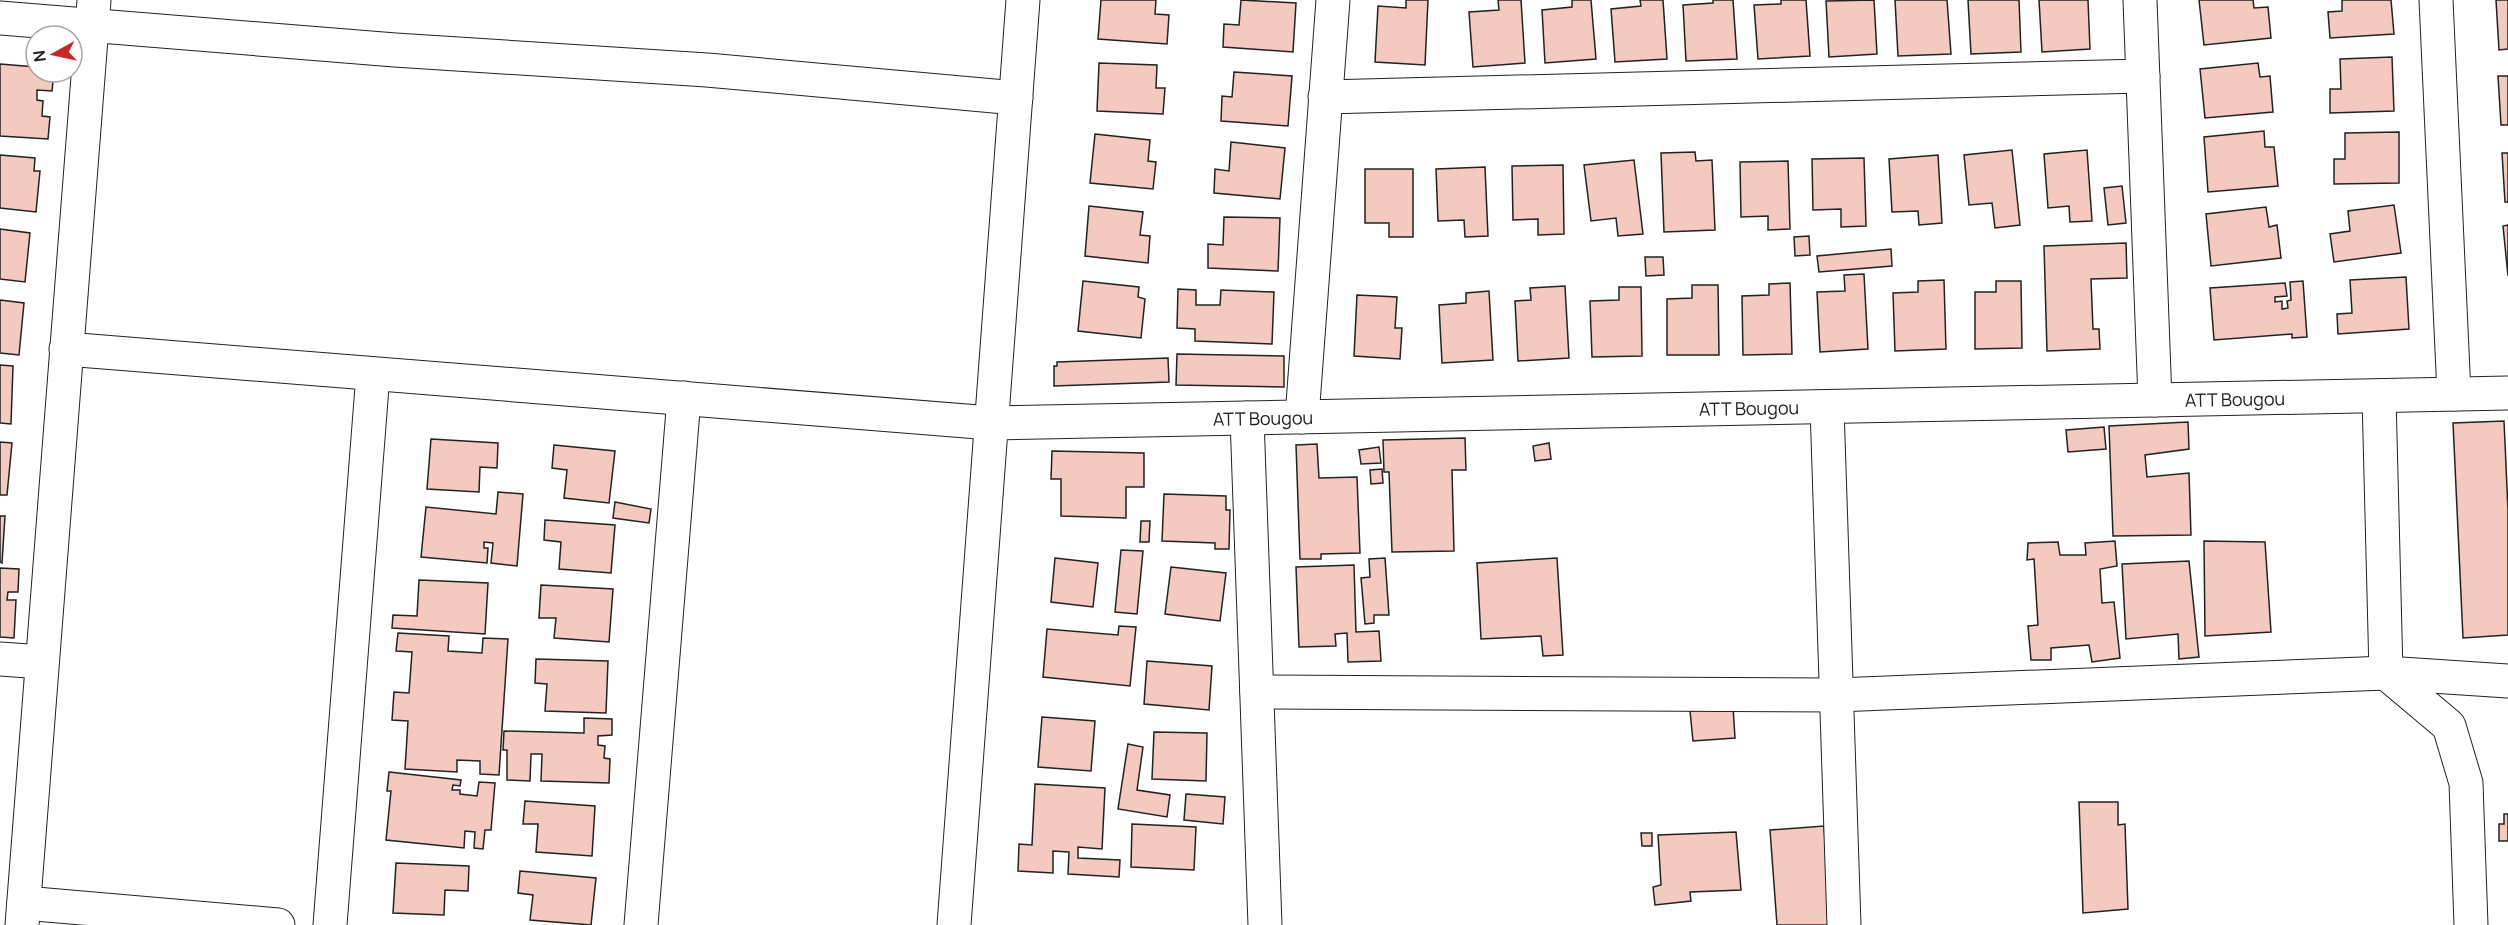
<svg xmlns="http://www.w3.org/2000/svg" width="2508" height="925" viewBox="0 0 2508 925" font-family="Manrope,sans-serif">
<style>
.building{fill:#f3c9c0;stroke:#222;stroke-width:1.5}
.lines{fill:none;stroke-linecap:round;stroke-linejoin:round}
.street-casing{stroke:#222;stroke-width:35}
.secondary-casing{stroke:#222;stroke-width:35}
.street{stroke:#fff;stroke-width:33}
.secondary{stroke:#fff;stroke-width:33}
.labels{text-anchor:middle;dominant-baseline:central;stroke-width:4.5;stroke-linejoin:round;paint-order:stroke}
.street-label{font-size:18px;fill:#222;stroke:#fff}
</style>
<rect width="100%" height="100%" fill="#fff"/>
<!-- building -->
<g class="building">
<path d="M1101,0h55l-1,14 14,1 -2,29 -69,-5z"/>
<path d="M1241,0l55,3 -3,49 -70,-5 1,-23 15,1z"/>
<path d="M1406,0h22l-3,65 -50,-3 3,-56 28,2z"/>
<path d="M1498,0h23l4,63 -52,4 -4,-55 30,-2z"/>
<path d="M1572,0h19l5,59 -51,4 -3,-53 30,-3z"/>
<path d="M1640,0h23l4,59 -52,3 -4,-53 30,-3z"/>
<path d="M1713,0h20l4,59 -51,2 -3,-56 30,-2z"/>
<path d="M1781,0h25l4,56 -52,3 -4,-54 27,-1z"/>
<path d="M1874,0l3,54 -48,3 -3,-56z"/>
<path d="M1895,0h52l4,54 -53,2z"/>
<path d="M1968,0h51l2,52 -50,2z"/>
<path d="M2039,0h49l2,49 -48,3z"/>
<path d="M2199,0h54l1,8 14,-1 3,31 -67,7z"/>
<path d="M2342,0h49l3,34 -64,4 -2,-26 14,-1z"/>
<path d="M2496,0h12v49l-9,1z"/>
<path d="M2392,57l2,54 -64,2v-24h11l-1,-30z"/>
<path d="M1099,63l58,2 -1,23h9l-2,26 -66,-3z"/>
<path d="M2258,63l2,14 10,-1 3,36 -68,6 -5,-49z"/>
<path d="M0,64l36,3v5h18l-2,19 -15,-1v10l6,1 -1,15 8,1 -2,22 -48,-3z"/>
<path d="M1234,72l58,4 -4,50 -67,-5 1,-25 10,1z"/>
<path d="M2498,76h10v49h-7z"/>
<path d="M2264,131l1,16h9l4,39 -70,6 -4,-55z"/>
<path d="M2399,132v51l-65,1v-25h11v-26z"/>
<path d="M1095,134l55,6 -2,21 8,1 -3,27 -63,-6z"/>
<path d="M1231,142l54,6 -5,51 -66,-6 1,-24 14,2z"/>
<path d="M2012,150l8,75 -25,3 -3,-25 -23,2 -5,-50z"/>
<path d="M2087,150l5,71 -22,1 -1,-16 -21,2 -4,-54z"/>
<path d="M1695,152l1,9 16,-1 3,70 -51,2 -3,-79z"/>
<path d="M2502,153h6v49h-3z"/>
<path d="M0,155l35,3 -1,13h6l-4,41 -36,-4z"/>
<path d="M1938,155l4,68 -23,2 -1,-14 -26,1 -3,-53z"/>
<path d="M1864,158l2,68 -25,1v-18l-28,1 -1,-51z"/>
<path d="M1634,160l9,74 -25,2 -2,-18 -25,3 -7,-56z"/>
<path d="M1788,161l2,68 -22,1v-14l-27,1 -1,-55z"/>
<path d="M1563,165l1,69 -26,1v-16l-25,1 -1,-54z"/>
<path d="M1485,167l3,69 -23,1 -1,-17 -26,1 -2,-52z"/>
<path d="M1365,169h48v68h-24v-14h-24z"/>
<path d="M2122,186l4,37 -18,2 -4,-37z"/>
<path d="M2394,205l7,48 -67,9 -4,-28 20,-3 -2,-20z"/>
<path d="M1089,206l54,6 -3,23 10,1 -2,27 -63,-7z"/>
<path d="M2266,207l3,20 8,-2 4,33 -70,8 -5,-52z"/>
<path d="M1224,217l56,1 -2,53 -70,-3v-24l15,1z"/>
<path d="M2508,225v51l-5,-50z"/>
<path d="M0,229l30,4 -5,49 -25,-3z"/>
<path d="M1809,236l1,19 -15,1 -1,-19z"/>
<path d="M2126,243l1,35 -36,1 2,50h6l1,20 -53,2 -3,-105z"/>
<path d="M1891,249l1,17 -73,6 -2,-16z"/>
<path d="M1645,257h18l1,18 -18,1z"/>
<path d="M1864,274l4,75 -48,3 -3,-60 28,-1 -1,-16z"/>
<path d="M2406,277l3,52 -71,5 -1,-20 15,-1 -2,-33z"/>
<path d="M1944,280l2,69 -51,2 -2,-58 25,-1v-11z"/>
<path d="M1083,281l56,6 -1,10 7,2 -4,39 -63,-7z"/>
<path d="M1996,281h25l1,67 -47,1v-57h21z"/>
<path d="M2303,281l4,56 -15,1v-4l-78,6 -4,-52 75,-5 2,13 -12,1v5l7,-1v8l6,-1 -1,-7 4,-1 -1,-18z"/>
<path d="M1790,283l2,71 -49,1 -1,-59 27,-1v-11z"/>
<path d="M1692,285h26l1,70h-52v-56l25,-1z"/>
<path d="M1565,286l4,72 -51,3 -3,-60 16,-1 -1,-12z"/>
<path d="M1619,287h22l1,69 -50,1 -2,-56 29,-1z"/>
<path d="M1178,289l18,1v15h24l1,-15 53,2 -2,52 -77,-3v-12l-18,-1z"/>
<path d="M1489,291l4,69 -51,3 -3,-58 27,-2v-10z"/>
<path d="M1357,295l40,2 -2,31h7l-2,31 -46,-3z"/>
<path d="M0,300l24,3 -5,52 -19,-2z"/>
<path d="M1177,354l107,2v31l-108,-2z"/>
<path d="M1168,358l1,24 -115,4v-20h3v-4z"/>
<path d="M0,365l13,1 -2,58 -11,-1z"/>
<path d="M2504,421l4,89v125l-45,3 -10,-215z"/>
<path d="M2188,422l1,27 -44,6 2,22 42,-4 2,62 -78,1 -4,-110z"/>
<path d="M2104,427l2,22 -38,3 -2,-22z"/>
<path d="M1465,438l1,32h-14l2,81 -62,1 -3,-80h-5l-1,-32z"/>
<path d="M431,439l67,4 -1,25 -17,-1 -1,25 -52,-3z"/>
<path d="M0,442l12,1 -5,52h-7z"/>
<path d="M1549,443l2,16 -16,2 -2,-15z"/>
<path d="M1317,444l2,34 38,-1 3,76 -39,1v5h-21l-4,-114z"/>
<path d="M554,445l61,6 -6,52 -45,-5 3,-28 -15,-2z"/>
<path d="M1379,447l2,16 -20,1 -2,-14z"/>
<path d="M1052,451l92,2v34h-18v31l-65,-2v-37h-10z"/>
<path d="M1382,469l1,14 -12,1 -1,-14z"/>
<path d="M498,492l25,2 -6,72 -26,-3 2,-20 -9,-1v6h4l-1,15 -66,-6 5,-50 70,7z"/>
<path d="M1164,494l62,2v14h4l-1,39h-14v-6l-53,-2z"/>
<path d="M615,502l36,7 -2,14 -36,-5z"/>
<path d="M0,516h5l-3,47 -2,-1z"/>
<path d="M545,520l70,5 -4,48 -52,-4 2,-27 -17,-2z"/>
<path d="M1141,521h9l-1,21h-9z"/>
<path d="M2115,541l2,25 -17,3 2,34 12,-1 6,56 -28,4 -3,-17 -38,3v12h-20l-3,-34 10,-1 -4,-66 -7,1 1,-17 30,-1 2,13h26l-1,-12z"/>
<path d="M2204,541l61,1 6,90 -66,4z"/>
<path d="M1121,550l22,1 -6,63 -22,-2z"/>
<path d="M1055,558l43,5 -5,44 -42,-5z"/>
<path d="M1385,558l4,57h-15v8l-9,1 -4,-46 9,-1 -1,-18z"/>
<path d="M1557,558l6,97 -20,1 -2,-20 -60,3 -4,-76z"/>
<path d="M2189,561l10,96 -20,2 -1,-25 -52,5 -4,-75z"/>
<path d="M1354,565l2,67 23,-1 2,30 -33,1 -1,-29 -12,1 1,12 -37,1 -3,-80z"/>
<path d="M1171,567l55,6 -6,48 -55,-7z"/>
<path d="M0,568l19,1 -1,23h-10l-1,8h9l-2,38 -14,-1z"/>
<path d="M419,580l69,3 -3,51 -93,-6 1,-13 24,1z"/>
<path d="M541,585l72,4 -4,53 -55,-4 2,-20h-17z"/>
<path d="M1119,626l17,1 -6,59 -87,-9 4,-48 71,6z"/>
<path d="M398,633l51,3 -1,15 34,2 1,-15 25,1 -9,136 -19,-1v-13l-23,-1v12l-52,-3 3,-48 -16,-1 2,-28 15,1 3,-41 -16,-1z"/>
<path d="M536,659l72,2 -2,52 -61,-2 2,-27 -12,-1z"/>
<path d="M1147,661l65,5 -3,44 -65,-6z"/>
<path d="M1733,706l2,32 -42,3 -3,-30z"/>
<path d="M1042,717l53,4 -4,50 -53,-4z"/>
<path d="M584,718l28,1v16l-14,1v9l7,1 -1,12 6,1 -1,24 -68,-2 1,-27h-11l-1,27 -23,-1v-30h-4l1,-19 80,2z"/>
<path d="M1154,732l53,1 -1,48 -54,-2z"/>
<path d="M1128,744l15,3 -6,43 33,5 -3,22 -49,-8z"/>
<path d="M389,772l72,8 -1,6 -7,-1 -1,5h8v4l17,2 2,-14 16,1 -4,47h-6l-2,19 -9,-1 1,-16 -10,-1 -1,17 -78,-8 5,-49h-4z"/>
<path d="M1035,784l70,4 -3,61 -24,-2v11l42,2 -1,17 -51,-3 1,-22 -16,-1v22l-35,-2 1,-27 13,1z"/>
<path d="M1186,794l39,3 -2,27 -39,-4z"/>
<path d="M525,801l70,5 -3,50 -56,-4 2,-28h-15z"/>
<path d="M2079,802h39v23l7,-1 3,85 -45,4z"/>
<path d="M2504,814h4v27h-9v-17h5z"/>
<path d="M1132,824l64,3 -2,43 -63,-3z"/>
<path d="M1824,826l7,99h-54l-7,-95z"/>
<path d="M1736,832l5,58 -51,2 1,9 -36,4 -2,-18 8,-2 -3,-50z"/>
<path d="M1641,833h11v13h-10z"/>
<path d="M396,863l73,3 -1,25 -23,-1 -1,25 -51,-2z"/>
<path d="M520,871l76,7 -5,47 -61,-5 3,-25 -15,-2z"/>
</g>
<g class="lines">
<defs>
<g id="street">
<path d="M2140,0l15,400"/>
<path d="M2436,0l18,394"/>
<path d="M1325,97l818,-21"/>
<path d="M66,349l925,74 1517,-30"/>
<path d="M2379,396l7,277 63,53 17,57 5,142"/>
<path d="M1827,407l17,518"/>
<path d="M1302,417l31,-417"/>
<path d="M1247,418l18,507"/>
<path d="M0,659l42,3"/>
<path d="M1257,692l580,3 549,-22 122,8"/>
<path d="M24,903l254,22"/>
<path d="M22,925l72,-925"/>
<path d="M330,925l43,-551"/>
<path d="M641,925l43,-527"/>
<path d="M954,925l69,-925"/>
</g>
<path id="secondary" d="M0,18l395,32 312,20 309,28"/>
</defs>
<!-- street casing -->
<use href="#street" class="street-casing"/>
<!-- secondary casing -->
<use href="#secondary" class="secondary-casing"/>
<!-- street -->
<use href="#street" class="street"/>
<!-- secondary -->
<use href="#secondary" class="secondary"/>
</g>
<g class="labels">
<!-- street labels -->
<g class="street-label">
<text transform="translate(2235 399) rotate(-1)">ATT Bougou</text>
<text transform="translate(1749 408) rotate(-1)">ATT Bougou</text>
<text transform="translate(1263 418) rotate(-1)">ATT Bougou</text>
</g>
</g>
<!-- north arrow -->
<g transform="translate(54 54) rotate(262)"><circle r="28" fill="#ffffff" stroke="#a7a7a7" stroke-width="1.5"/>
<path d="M0-4.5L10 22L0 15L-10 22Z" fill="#c62828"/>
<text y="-9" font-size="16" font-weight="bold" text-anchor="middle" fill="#222222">N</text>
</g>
</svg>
